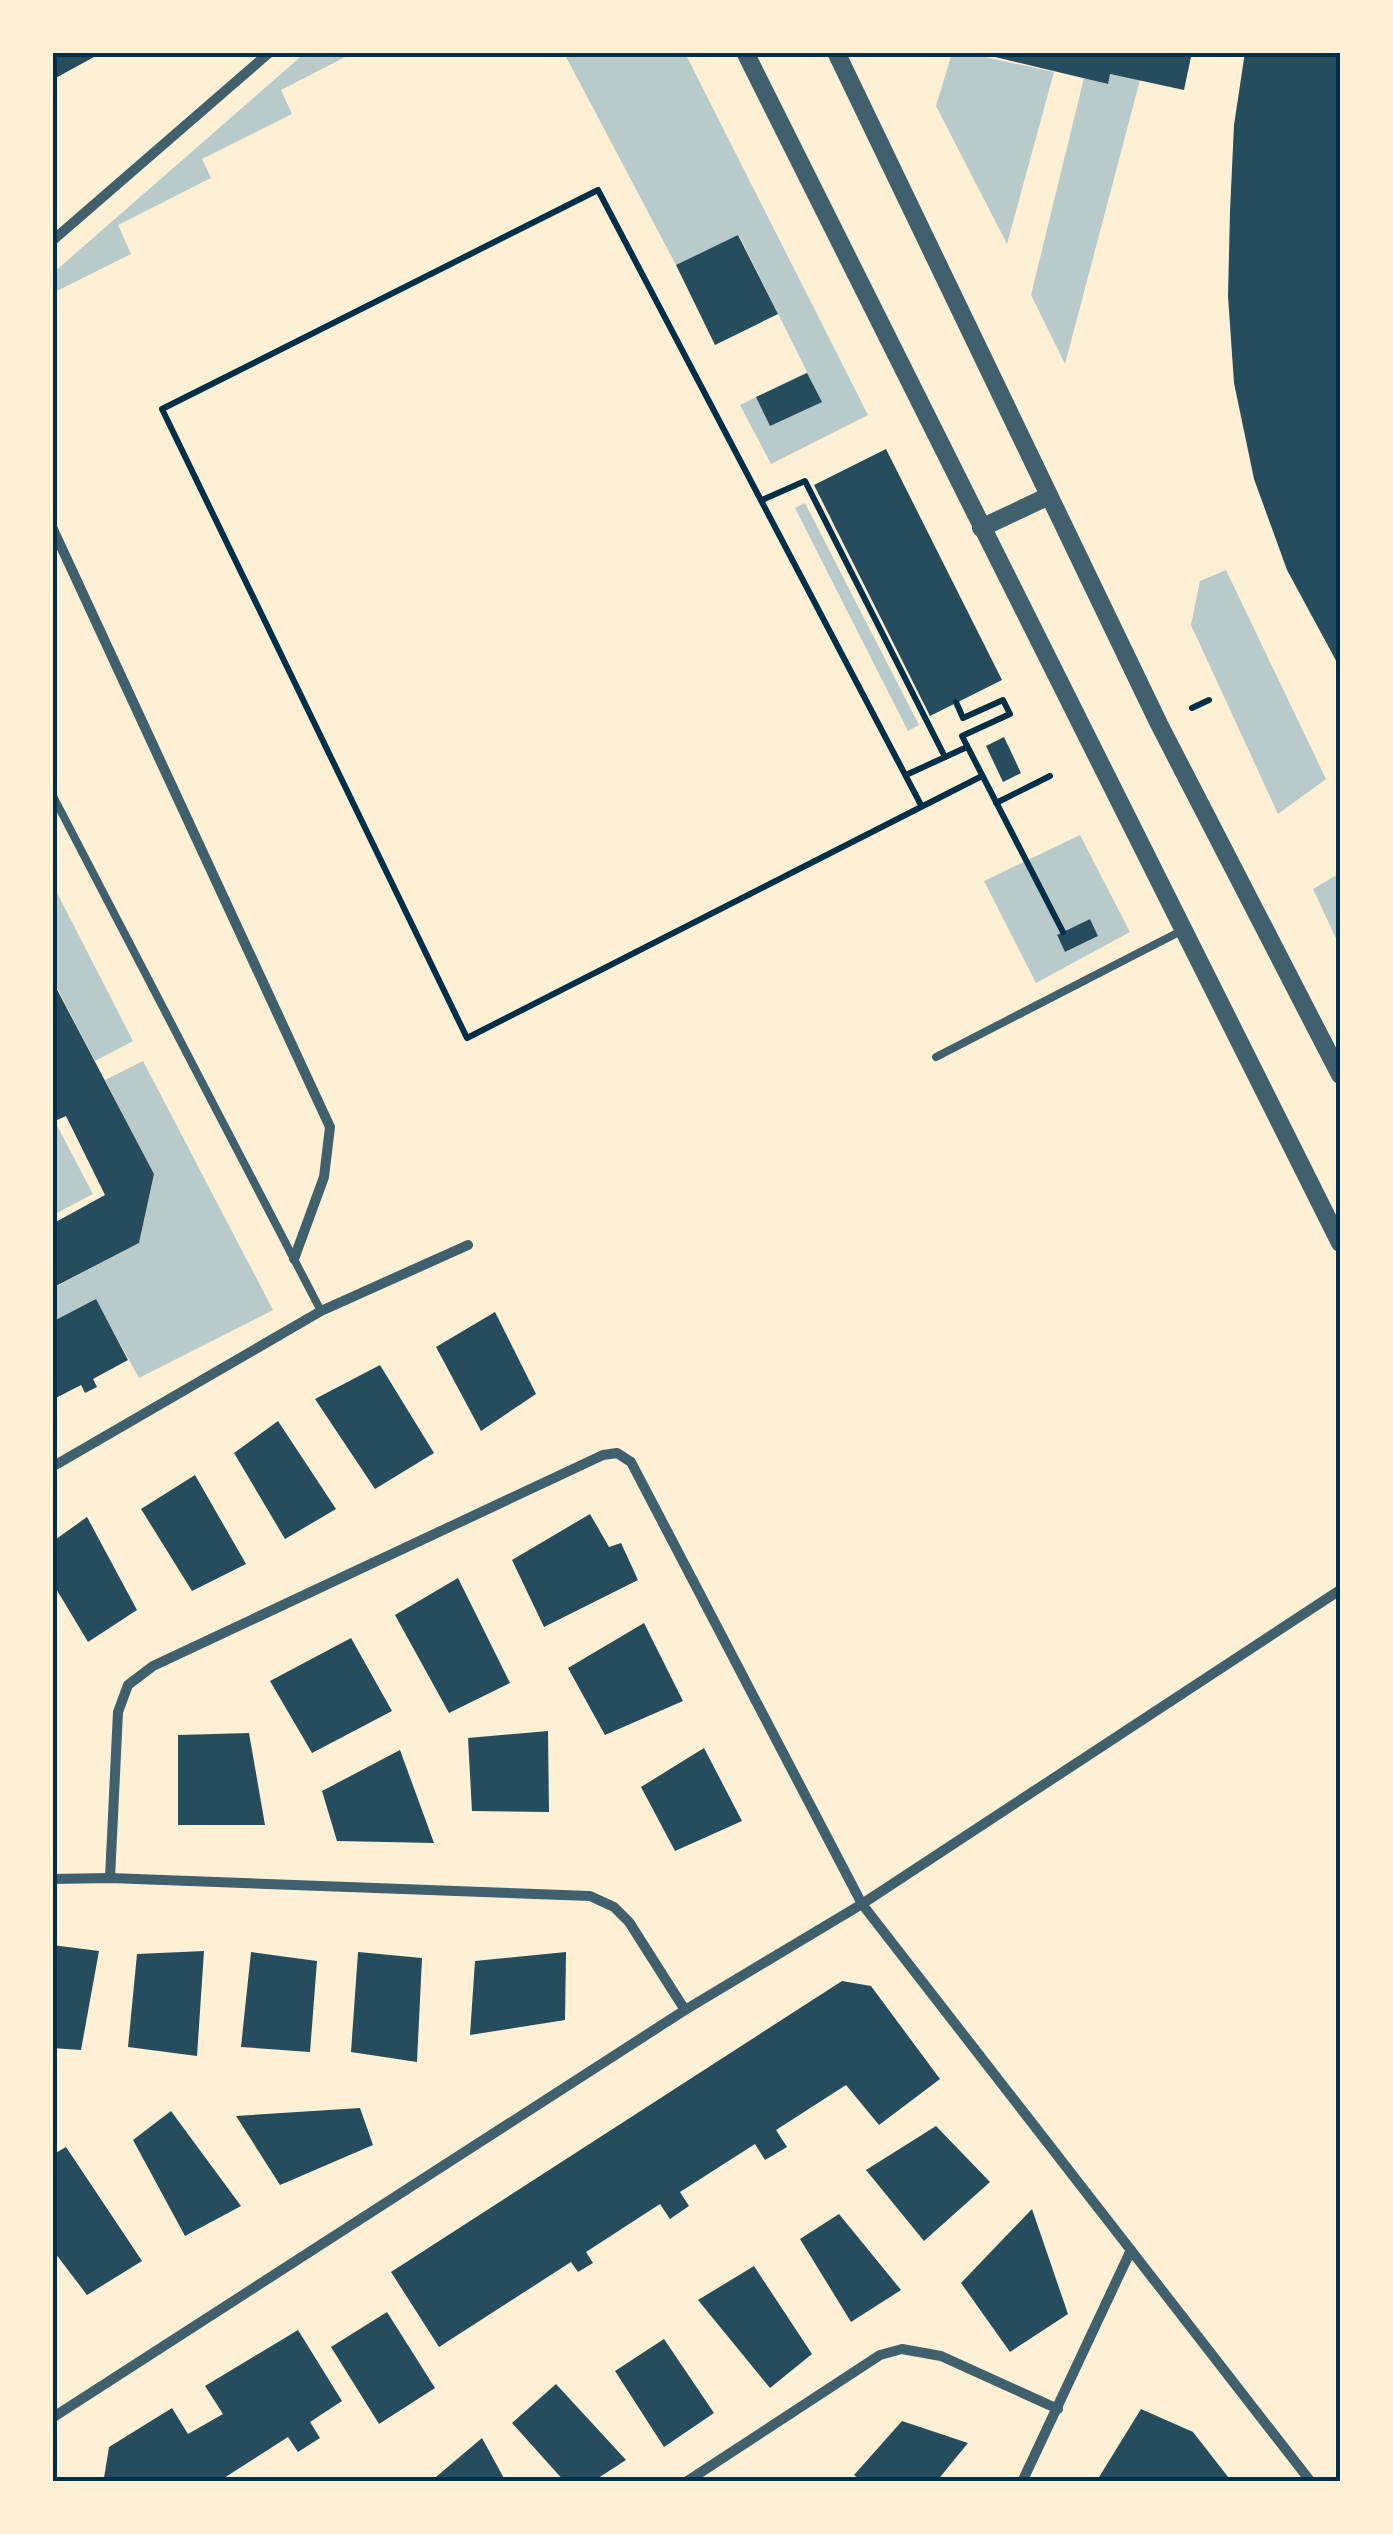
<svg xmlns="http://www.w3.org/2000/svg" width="1393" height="2534" viewBox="0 0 1393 2534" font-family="'Roboto Condensed',sans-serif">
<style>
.green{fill:#b9caca;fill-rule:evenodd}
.building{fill:#264d5e}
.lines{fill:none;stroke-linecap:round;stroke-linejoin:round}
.path{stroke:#003049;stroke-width:6}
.service{stroke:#3f606c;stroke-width:8}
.minor{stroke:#3f606c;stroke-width:10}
.tertiary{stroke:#3f606c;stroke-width:18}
.neatline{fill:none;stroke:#003049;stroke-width:4}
</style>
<rect width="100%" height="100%" fill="#fdf0d5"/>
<!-- green -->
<g class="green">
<path d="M306,52l47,1 -72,37 11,24 -90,45 9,19 -93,47 13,29 -78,39v-20z"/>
<path d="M564,53h121l183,362 -97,49 -31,-59 67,-33 -68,-137 -63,30z"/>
<path d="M952,53h14l88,19 -47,172 -71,-138z"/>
<path d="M1110,74l30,6 -75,284 -34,-69 53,-217 23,6z"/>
<path d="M805,503l114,222 -11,6 -113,-223z"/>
<path d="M1226,570l100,209 -48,35 -87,-189 9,-44z"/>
<path d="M1080,835l50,97 -94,51 -52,-102zM1090,919l8,17 -32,16 -9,-16z"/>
<path d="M1340,873v74l-27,-58z"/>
<path d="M53,885l80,156 -38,20 -42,-81z"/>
<path d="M143,1061l130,249 -134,68 -43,-78 -43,22v-34l86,-45 15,-69 -49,-94z"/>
<path d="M52,1116l41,78 -40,21h-1z"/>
</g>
<!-- building -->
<g class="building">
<path d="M52,52h51l-51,28z"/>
<path d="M974,52h218l-8,38 -74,-16 -2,10z"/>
<path d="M1245,52h95v616l-53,-98 -33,-91 -20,-96 -6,-87 2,-85 4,-86z"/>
<path d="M738,235l40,79 -63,31 -39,-80z"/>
<path d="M807,373l15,29 -52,24 -14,-29z"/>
<path d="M886,449l116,231 -72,36 -116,-231z"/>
<path d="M1004,737l17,36 -18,9 -17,-36z"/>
<path d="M1090,919l8,17 -33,16 -8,-17z"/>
<path d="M52,980l102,194 -15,69 -87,45v-64l53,-29 -39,-79 -11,5 -3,-5z"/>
<path d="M96,1299l32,61 -35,19 4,8 -12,6 -4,-8 -29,15v-78z"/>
<path d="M495,1312l41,82 -55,37 -45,-84z"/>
<path d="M380,1365l54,88 -59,36 -60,-90z"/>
<path d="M278,1421l58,88 -51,30 -51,-86z"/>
<path d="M195,1475l51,89 -54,27 -51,-82z"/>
<path d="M590,1514l19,33 12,-4 17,37 -94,47 -32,-67z"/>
<path d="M87,1517l50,93 -49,32 -36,-60v-40z"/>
<path d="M458,1578l52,105 -61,30 -54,-98z"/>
<path d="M644,1623l39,78 -78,34 -37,-67z"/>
<path d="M351,1638l41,73 -80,42 -42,-72z"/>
<path d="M548,1731l1,81 -77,-1 -4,-73z"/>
<path d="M249,1733l16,92h-87v-90z"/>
<path d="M704,1748l38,73 -67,30 -34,-64z"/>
<path d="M400,1750l34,93 -97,-2 -15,-50z"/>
<path d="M52,1945l47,6 -18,99 -29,-2z"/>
<path d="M204,1951l-7,105 -69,-9 9,-93z"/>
<path d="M251,1952l66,9 -7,91 -69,-5z"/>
<path d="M358,1952l64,6 -5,104 -66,-10z"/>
<path d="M566,1952l-1,68 -95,15 5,-74z"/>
<path d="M842,1981l29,5 69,93 -61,46 -33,-40 -70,45 11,17 -22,13 -10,-16 -75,48 9,14 -19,13 -10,-15 -74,48 7,11 -15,9 -7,-10 -132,85 -48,-75z"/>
<path d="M360,2108l13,37 -93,40 -44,-69z"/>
<path d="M171,2111l70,95 -56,30 -52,-96z"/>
<path d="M936,2126l54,56 -66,59 -58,-71z"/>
<path d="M66,2147l76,114 -55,34 -35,-46v-94z"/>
<path d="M1032,2209l36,105 -58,38 -49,-69z"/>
<path d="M839,2214l62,76 -50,32 -51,-83z"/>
<path d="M754,2266l58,88 -42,34 -72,-88z"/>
<path d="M387,2312l48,76 -56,36 -48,-77z"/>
<path d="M298,2330l44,71 -32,21 10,16 -22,14 -10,-15 -64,41 2,4h-118l-4,-4 5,-31 63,-39 16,26 35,-20 -18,-28z"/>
<path d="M664,2339l50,74 -50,34 -49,-76z"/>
<path d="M556,2384l70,76 -34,22h-27l-53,-59z"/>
<path d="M1141,2409l52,23 39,50h-136z"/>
<path d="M902,2421l66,22 -32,39h-73l-9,-7z"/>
<path d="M482,2438l24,44h-76z"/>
</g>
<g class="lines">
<!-- path -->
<g class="path">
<path d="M762,500l43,-19 140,276"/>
<path d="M956,702l7,16 40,-18 7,14 -48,22 101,196"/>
<path d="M1192,708l17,-8"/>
<path d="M906,775l61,-28"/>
<path d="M996,803l54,-27"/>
<path d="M921,805l-323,-615 -436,219 305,629 515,-262"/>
</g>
<!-- service -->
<g class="service">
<path d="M54,798l267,513"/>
<path d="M936,1057l247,-127"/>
</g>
<!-- minor -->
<g class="minor">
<path d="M52,241l218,-189"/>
<path d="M52,527l278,600 -6,50 -30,82"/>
<path d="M52,1467l269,-156 147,-66"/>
<path d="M110,1878l8,-166 10,-27 25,-19 450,-211 14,-2 14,9 231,442 449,578"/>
<path d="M52,1879l58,-1 480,18 24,11 15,15 56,88"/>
<path d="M52,2418l633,-408 177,-106 478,-314"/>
<path d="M686,2482l194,-127 22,-6 39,7 117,53"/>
<path d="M1022,2482l109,-232"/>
</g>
<!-- tertiary -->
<g class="tertiary">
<path d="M745,52l595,1191"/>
<path d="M836,52l323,672 181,351"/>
<path d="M981,528l68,-32"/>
</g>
</g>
<!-- border -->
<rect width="1393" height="2534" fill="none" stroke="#fdf0d5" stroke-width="110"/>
<rect x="55" y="55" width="1283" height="2424" class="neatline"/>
</svg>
